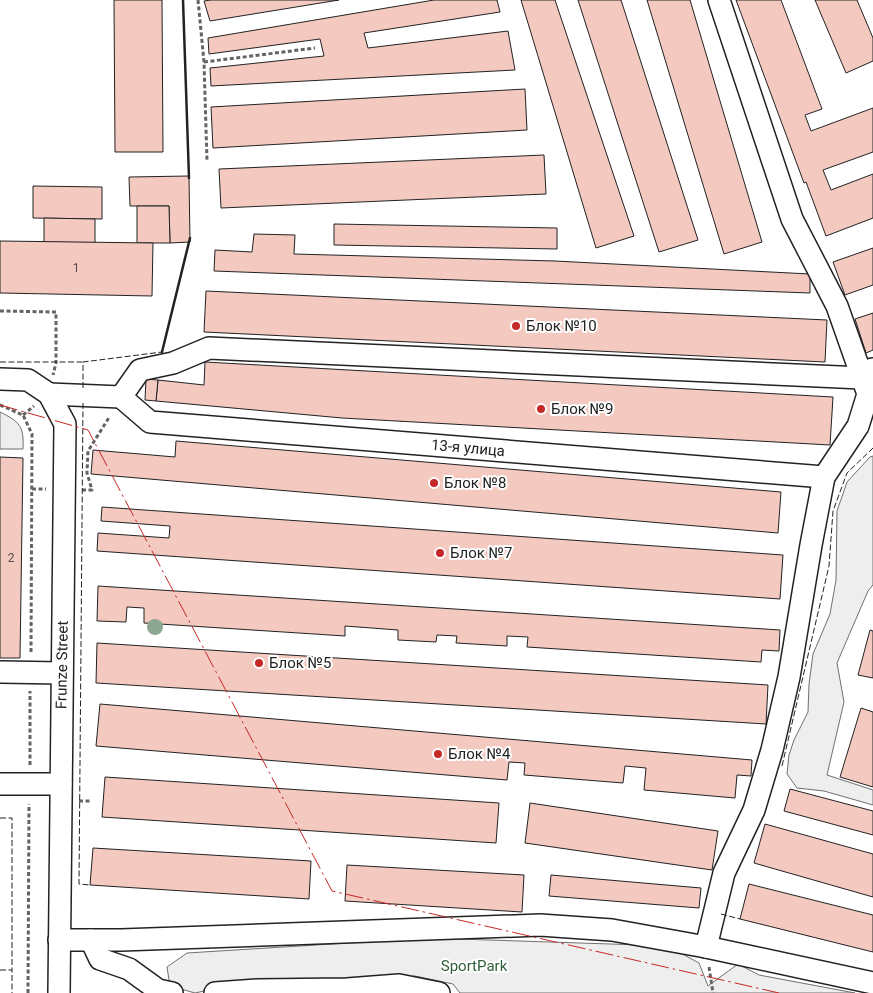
<svg xmlns="http://www.w3.org/2000/svg" width="873" height="993" viewBox="0 0 873 993" font-family="Roboto,sans-serif">
<style>
.green{fill:#eee;stroke:#6f6f6f}
.building{fill:#f3c9c0;stroke:#222}
.lines{fill:none;stroke-linecap:round;stroke-linejoin:round}
.minor-casing{stroke:#222;stroke-width:24}
.path{stroke:#646464;stroke-width:3;stroke-dasharray:4 2.5;stroke-linecap:butt}
.minor{stroke:#fff;stroke-width:21}
.fence{stroke:#222;stroke-width:1;stroke-dasharray:6 2.5;stroke-linecap:butt}
.wall{stroke:#222;stroke-width:2.5}
.power{stroke:#c62828;stroke-width:1;stroke-dasharray:18 4 2.5 4;stroke-linecap:butt}
.tree{fill:#8da692}
.poi-dot{fill:#c62828;stroke:#fff;stroke-width:2}
.labels{text-anchor:middle;dominant-baseline:central;stroke-width:4;stroke-linejoin:round;paint-order:stroke}
.number-label{font-size:12px;fill:#564c4a}
.poi-label{font-size:15px;fill:#222;stroke:#fff;text-anchor:start}
.street-label{font-size:15px;fill:#222;stroke:#fff}
.park-label{font-size:15px;fill:#2f5e38;stroke:#fff}
</style>
<rect width="100%" height="100%" fill="#fff"/>
<!-- green -->
<g class="green">
<path d="M0,412c20,10 24,14 23,37h-23z"/>
<path d="M873,456v129l-5,6 -31,72 7,39 -17,73 46,15v15l-49,-14 -27,-3 -10,-14 2,-19 5,-15 14,-28 1,-28 4,-30 17,-40 6,-34 1,-69 10,-29 23,-25z"/>
<path d="M428,938l213,7 36,6 22,12 9,23 30,-22 21,11 96,18h-395l-7,-9 -38,-8 -90,8 -98,2 -32,7 -25,-7 -3,-19 20,-14z"/>
</g>
<!-- building -->
<g class="building">
<path d="M114,0h48l1,152h-48z"/>
<path d="M211,0h128l-129,21 -6,-20z"/>
<path d="M434,0h63l3,12 -136,21 4,15 140,-17 7,39 -304,16 -1,-18 114,-12 -4,-17 -111,15 -1,-16z"/>
<path d="M521,0h34l79,236 -38,12z"/>
<path d="M578,0h43l77,240 -39,12z"/>
<path d="M647,0h43l72,242 -38,12z"/>
<path d="M736,0h45l41,109 -17,6 6,16 62,-23v44l-50,18 8,20 42,-16v44l-47,18 -20,-54 -2,1z"/>
<path d="M815,0h42l16,38v23l-27,12z"/>
<path d="M525,89l2,41 -314,18 -2,-41z"/>
<path d="M544,155l2,39 -325,14 -2,-39z"/>
<path d="M189,176l1,66 -20,1 -1,-37h-39l-1,-29z"/>
<path d="M33,186l69,1v32l-69,-1z"/>
<path d="M137,206h32l1,37h-33z"/>
<path d="M44,218l51,1v24l-51,-1z"/>
<path d="M334,224l223,4v21l-223,-4z"/>
<path d="M254,234l41,1 -1,19 261,7 255,13v19l-596,-22 1,-21 37,2z"/>
<path d="M0,241l153,2 -1,53 -152,-3z"/>
<path d="M873,248v37l-28,10 -12,-33z"/>
<path d="M206,291l621,29 -2,42 -621,-30z"/>
<path d="M873,313v37l-7,3 -11,-34z"/>
<path d="M205,362l628,35 -3,48 -488,-27 -186,-17 2,-21 46,5z"/>
<path d="M146,379l12,1 -2,21 -11,-1z"/>
<path d="M176,441l605,51 -3,41 -687,-59 2,-24 82,7z"/>
<path d="M0,457l23,1 -3,200h-20z"/>
<path d="M102,507l681,48 -3,44 -683,-48 1,-18 71,5 1,-12 -69,-5z"/>
<path d="M98,586l682,44 -1,21 -17,-1 -1,12 -234,-15 1,-10 -21,-1v10l-51,-3 1,-7 -20,-1 -1,7 -38,-2v-10l-53,-4v10l-201,-13v-15l-17,-1 -1,15 -29,-1z"/>
<path d="M870,630l3,1v47l-15,-3z"/>
<path d="M97,643l671,42 -2,39 -670,-41z"/>
<path d="M100,704l652,56 -1,16 -14,-1 -2,23 -91,-8 2,-22 -21,-2 -2,17 -99,-8 1,-12 -16,-1 -2,18 -411,-34z"/>
<path d="M861,708l12,4v75l-33,-10z"/>
<path d="M105,777l394,26 -3,40 -394,-26z"/>
<path d="M790,789l83,22v24l-89,-24z"/>
<path d="M530,803l188,28 -6,39 -187,-27z"/>
<path d="M765,824l108,30v43l-119,-34z"/>
<path d="M93,848l218,13 -2,38 -219,-14z"/>
<path d="M347,865l177,10 -2,37 -177,-11z"/>
<path d="M551,875l150,13 -2,20 -150,-12z"/>
<path d="M749,884l124,31v37l-133,-33z"/>
</g>
<g class="lines">
<defs>
<g id="minor">
<path d="M0,379l28,1 21,14 16,30 -6,569"/>
<path d="M49,394l72,3 19,-27 33,-7 36,-15 653,30 10,-9"/>
<path d="M121,397l29,25 674,55"/>
<path d="M0,672l62,1"/>
<path d="M0,784h61"/>
<path d="M59,940h62l419,-15 72,5 94,17 167,36"/>
<path d="M91,940l9,19 29,10 29,21 14,3"/>
<path d="M706,947l18,-74 30,-63 18,-60 17,-73 22,-132 13,-68 34,-51 10,-32 -31,-88 -45,-87 -73,-219"/>
<path d="M215,993l42,-3 90,-1 52,-4 40,8"/>
</g>
</defs>
<!-- minor casing -->
<use href="#minor" class="minor-casing"/>
<!-- path -->
<g class="path">
<path d="M198,0l6,62 3,99"/>
<path d="M204,62l111,-14"/>
<path d="M0,311l56,1v51l-3,12"/>
<path d="M0,405l23,10 9,19 -1,218"/>
<path d="M23,415l11,-9"/>
<path d="M32,489h14"/>
<path d="M82,490h10l-5,-17 1,-22 22,-35"/>
<path d="M30,765v-74"/>
<path d="M79,801h11"/>
<path d="M709,967l4,26"/>
<path d="M28,993l1,-189"/>
</g>
<!-- minor -->
<use href="#minor" class="minor"/>
<!-- fence -->
<g class="fence">
<path d="M0,362h83"/>
<path d="M83,388v-26l79,-10"/>
<path d="M83,403l-4,481 11,1"/>
<path d="M782,766l47,-200 4,-55 14,-38 26,-25"/>
<path d="M0,818h12v152"/>
<path d="M721,914l19,5"/>
<path d="M0,970h12v23"/>
</g>
<!-- wall -->
<g class="wall">
<path d="M183,0l6,178"/>
<path d="M162,352l28,-114"/>
</g>
<!-- power -->
<path class="power" d="M0,405l88,25 244,461 447,102"/>
</g>
<!-- trees -->
<circle class="tree" cx="155" cy="627" r="8"/>
<!-- markers -->
<g class="poi-dot">
<circle cx="516" cy="326" r="5"/>
<circle cx="541" cy="409" r="5"/>
<circle cx="434" cy="483" r="5"/>
<circle cx="440" cy="553" r="5"/>
<circle cx="259" cy="663" r="5"/>
<circle cx="438" cy="754" r="5"/>
</g>
<g class="labels">
<!-- number labels -->
<g class="number-label">
<text x="76" y="268">1</text>
<text x="11" y="558">2</text>
</g>
<!-- poi labels -->
<g class="poi-label">
<text x="526" y="326">Блок №10</text>
<text x="551" y="409">Блок №9</text>
<text x="444" y="483">Блок №8</text>
<text x="450" y="553">Блок №7</text>
<text x="269" y="663">Блок №5</text>
<text x="448" y="754">Блок №4</text>
</g>
<!-- street labels -->
<g class="street-label">
<text transform="translate(468 448) rotate(5)">13-я улица</text>
<text transform="translate(62 665) rotate(-89)">Frunze Street</text>
</g>
<!-- park labels -->
<g class="park-label">
<text x="474" y="966">SportPark</text>
</g>
</g>
</svg>
